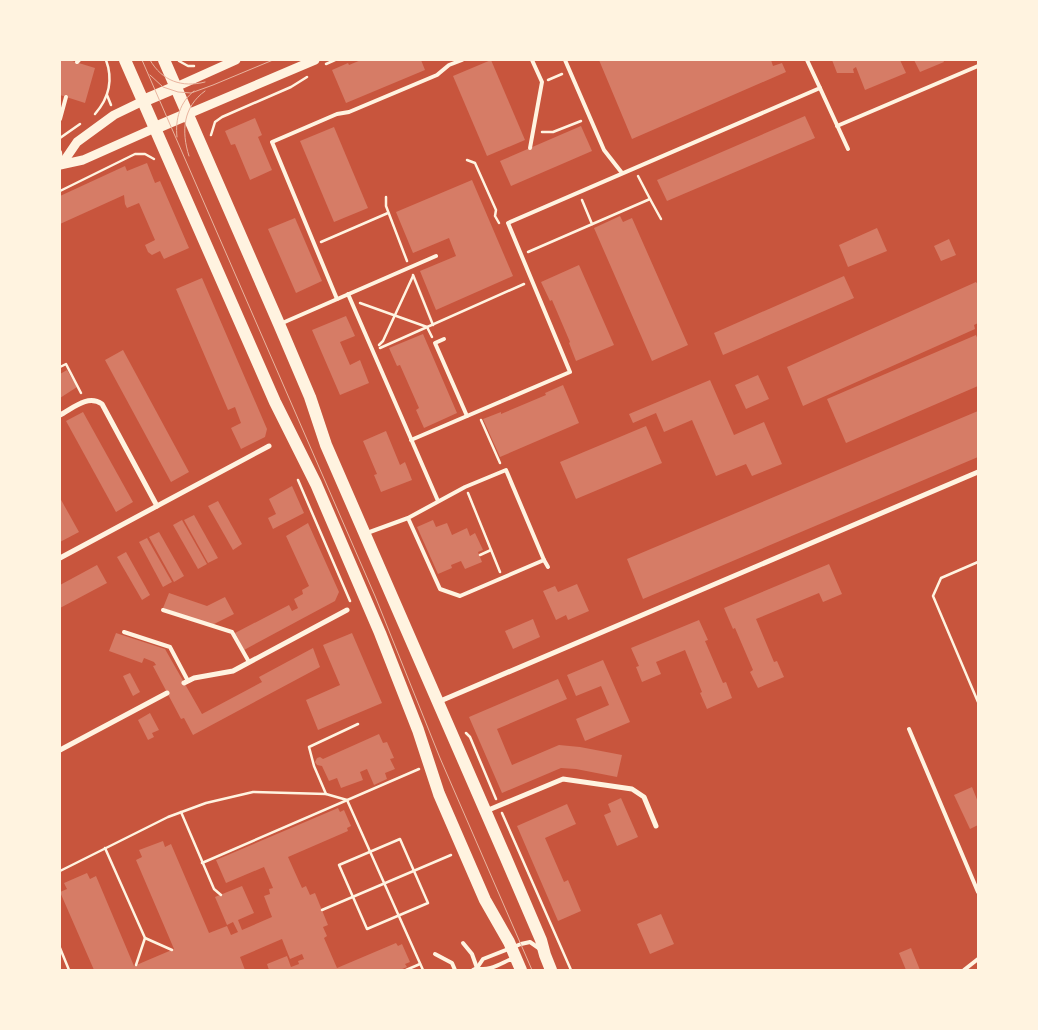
<svg xmlns="http://www.w3.org/2000/svg" width="1038" height="1030" viewBox="0 0 1038 1030" font-family="Signika,sans-serif">
<style>
.building{fill:#d67c66}
.lines{fill:none;stroke-linecap:round;stroke-linejoin:round}
.path{stroke:#fff3e0;stroke-width:2.5}
.service{stroke:#fff3e0;stroke-width:4}
.minor{stroke:#fff3e0;stroke-width:5}
.tertiary{stroke:#fff3e0;stroke-width:9}
.primary{stroke:#fff3e0;stroke-width:12}
.tram{stroke:#e9b49f;stroke-width:1}
</style>
<rect width="100%" height="100%" fill="#c8553d"/>
<!-- building -->
<g class="building">
<path d="M60,60h9l26,8 -10,35 -25,-8z"/>
<path d="M361,60h60l4,10 -79,33 -14,-33 16,-7 1,2z"/>
<path d="M491,60l34,80 -38,16 -34,-80z"/>
<path d="M599,60h172l2,6 9,-3 4,9 -154,67z"/>
<path d="M832,60h68l6,13 -41,17 -9,-23 -3,2 1,4h-17z"/>
<path d="M914,60h29l1,2 -24,10z"/>
<path d="M805,116l10,22 -148,63 -10,-21z"/>
<path d="M255,118l7,17 -4,2 14,33 -22,10 -15,-36 -4,1 -6,-14z"/>
<path d="M581,126l11,25 -81,35 -11,-25z"/>
<path d="M334,127l34,81 -34,14 -34,-81z"/>
<path d="M147,163l8,20 5,-2 29,67 -25,11 -4,-8 -8,4 -4,-3 -3,-7 10,-5 -16,-37 -12,5 -2,-4 -1,-9 -64,29v-28l65,-30 2,5z"/>
<path d="M472,180l41,96 -77,34 -16,-39 36,-15 -7,-18 -36,15 -17,-41z"/>
<path d="M620,216l3,6 9,-4 56,127 -36,16 -58,-133z"/>
<path d="M295,218l27,63 -26,12 -28,-64z"/>
<path d="M877,228l10,23 -39,16 -9,-22z"/>
<path d="M949,239l7,16 -15,6 -7,-15z"/>
<path d="M579,265l35,80 -38,16 -7,-18 1,-1 -18,-42 -2,1 -9,-19z"/>
<path d="M844,276l10,22 -131,57 -9,-22z"/>
<path d="M202,278l65,151 -2,8 -24,12 -10,-21 10,-5 -6,-16 -7,3 -52,-121z"/>
<path d="M976,282l2,3v38l-4,2 1,4 -172,77 -16,-39z"/>
<path d="M346,316l9,20 -15,6 10,23 10,-5 9,23 -29,12 -28,-65z"/>
<path d="M423,334l34,79 -33,15 -8,-18 3,-2 -19,-43 -3,1 -8,-18z"/>
<path d="M976,335l2,5v46l-132,57 -19,-44z"/>
<path d="M123,350l66,122 -18,10 -66,-122z"/>
<path d="M67,370l10,17 -17,11v-24z"/>
<path d="M758,375l11,24 -23,10 -11,-24z"/>
<path d="M710,380l24,55 30,-13 18,42 -30,12 -6,-12 -30,12 -24,-56 -28,12 -8,-19 -23,10 -4,-9z"/>
<path d="M563,385l16,38 -79,34 -17,-38 18,-7v2l45,-19 -1,-2z"/>
<path d="M978,411v46l-335,142 -16,-40z"/>
<path d="M83,412l50,90 -17,10 -50,-91z"/>
<path d="M646,426l16,37 -86,36 -16,-37z"/>
<path d="M386,431l14,34 5,-3 7,18 -31,12 -7,-17 3,-1 -14,-33z"/>
<path d="M292,486l12,27 -31,16 -5,-11 8,-4 -7,-15z"/>
<path d="M60,498l19,34 -19,10z"/>
<path d="M218,501l24,43 -9,6 -25,-44z"/>
<path d="M194,515l24,43 -10,5 -24,-43z"/>
<path d="M182,520l25,44 -9,5 -25,-44z"/>
<path d="M433,520l3,7 11,-4 5,12 15,-7 3,8 5,-3 8,17 -5,2 4,10 -17,7 -4,-8 -10,4 1,3 -14,6 -21,-47z"/>
<path d="M308,523l31,69 -4,9 -91,49 -9,-17 54,-28 3,6 6,-3 -4,-9 9,-5 -1,-4 7,-4 -23,-50z"/>
<path d="M159,532l25,44 -10,6 -25,-45z"/>
<path d="M147,538l25,44 -9,5 -24,-45z"/>
<path d="M126,552l24,43 -8,5 -25,-43z"/>
<path d="M829,564l13,30 -19,8 -4,-9 -63,26 18,43 3,-1 7,16 -26,11 -8,-16 3,-2 -18,-42 -2,1 -9,-21z"/>
<path d="M97,565l10,18 -47,25v-23z"/>
<path d="M577,584l12,27 -21,9 -2,-5 -10,5 -13,-29 12,-5 3,6z"/>
<path d="M169,593l38,13 18,-9 9,17 -22,11 -49,-17z"/>
<path d="M533,619l7,18 -27,12 -8,-18z"/>
<path d="M699,620l9,20 -3,1 18,42 3,-1 6,16 -25,11 -7,-16 2,-1 -17,-42 -29,12 5,12 -19,8 -6,-15 3,-1 -8,-18z"/>
<path d="M116,633l49,16 37,65 60,-32 -3,-5 54,-29 7,19 -127,68 -9,-17 -3,1 -28,-53 3,-1 -2,-3 -10,-4 -2,5 -33,-12z"/>
<path d="M352,633l30,70 -64,27 -12,-30 34,-15 -17,-40z"/>
<path d="M603,660l27,62 -45,19 -9,-22 33,-14 -8,-19 -25,10 -9,-21z"/>
<path d="M130,673l10,19 -7,4 -10,-20z"/>
<path d="M558,679l9,20 -70,30 15,36 47,-20 21,2 42,8 -5,22 -41,-8 -15,-1 -59,25 -33,-76z"/>
<path d="M150,713l9,17 -7,3 2,4 -6,3 -10,-20z"/>
<path d="M379,734l4,9 4,-1 7,16 -4,1 5,10 -10,4 2,6 -13,6 -7,-16 -7,3 3,8 -22,8 -4,-10 -8,3 -7,-15 -5,-1 -2,-3 2,-4 3,-1 3,2z"/>
<path d="M972,787l6,15v23l-8,4 -16,-34z"/>
<path d="M621,798l17,39 -21,9 -13,-31 7,-3 -3,-8z"/>
<path d="M567,804l9,20 -31,14 19,44 4,-2 13,31 -23,10 -41,-95z"/>
<path d="M338,808l2,4 4,-2 7,16 -4,2 1,3 -60,26 14,31 4,-2 4,9 5,-2 13,32 -5,2 4,9 -3,2 13,30 59,-25 2,3 4,-2 8,18 -5,2 2,3 -7,3h-131l-2,-6 20,-8 4,11 8,-3 -1,-3 6,-2 -2,-5 -12,5 -8,-20 -42,18 5,13h-151l-34,-78 7,-3 -3,-6 23,-10 3,6 6,-3 38,90 40,-17 -38,-89 6,-3 -3,-7 24,-9 2,6 6,-3 38,89 18,-7 4,9 7,-3 -5,-10 -6,3 -12,-28 27,-11 12,27 -16,7 4,10 30,-13 -8,-21 6,-2 -1,-5 4,-1 -9,-21 -38,16 -10,-23z"/>
<path d="M661,914l13,30 -24,10 -13,-30z"/>
<path d="M911,948l9,22h-14l-7,-17z"/>
</g>
<g class="lines">
<!-- path -->
<g class="path">
<path d="M179,61l9,5h6"/>
<path d="M326,64l9,-4"/>
<path d="M548,80l14,-6"/>
<path d="M107,95l4,10"/>
<path d="M95,114c14,-16 18,-35 11,-54"/>
<path d="M542,132h11l28,-11"/>
<path d="M211,135l4,-13 7,-5 69,-30 16,-10"/>
<path d="M60,138l20,-14"/>
<path d="M467,160l8,3 21,47 -1,6 4,7"/>
<path d="M638,176l12,23"/>
<path d="M60,191l75,-37h10l9,5"/>
<path d="M386,197v9l21,55"/>
<path d="M582,200l10,24"/>
<path d="M321,242l67,-29"/>
<path d="M528,252l122,-53 11,20"/>
<path d="M413,275l20,50"/>
<path d="M360,303l67,24 5,10"/>
<path d="M379,345l4,-4 30,-65"/>
<path d="M380,348l144,-64"/>
<path d="M60,367l6,-3 15,29"/>
<path d="M481,420l19,43"/>
<path d="M298,480l52,121"/>
<path d="M468,493l32,79"/>
<path d="M480,555l11,-5"/>
<path d="M978,562l-37,16 -8,18 45,106"/>
<path d="M466,733l4,4 26,62"/>
<path d="M326,794l-12,-28 -5,-19 49,-23"/>
<path d="M181,812l33,77 7,6"/>
<path d="M502,813l69,157"/>
<path d="M400,839l28,64 -61,26 -28,-64z"/>
<path d="M105,848l40,90 27,12"/>
<path d="M202,863l217,-94"/>
<path d="M60,871l108,-54 38,-14 47,-11 73,2 21,6 76,170"/>
<path d="M322,910l129,-55"/>
<path d="M60,948l9,22"/>
<path d="M136,965l9,-27"/>
<path d="M406,970l14,-6"/>
</g>
<!-- service -->
<g class="service">
<path d="M565,60l39,90 18,23"/>
<path d="M77,62l2,-2"/>
<path d="M820,88l28,61"/>
<path d="M60,119l6,-22"/>
<path d="M837,126l141,-60"/>
<path d="M530,148l12,-66 -10,-22"/>
<path d="M60,152l1,10"/>
<path d="M348,294l90,207"/>
<path d="M337,299l-65,-157 65,-28 12,-2 88,-37 12,-10 13,-5"/>
<path d="M280,324l156,-68"/>
<path d="M444,339l-9,4 32,73"/>
<path d="M411,440l159,-68 -62,-149 312,-135 -13,-28"/>
<path d="M367,533l41,-15 57,-31 41,-17 38,90 -84,36 -20,-7 -32,-71"/>
<path d="M544,560l4,7"/>
<path d="M163,610l69,22 17,30"/>
<path d="M124,632l46,15 18,34"/>
<path d="M909,729l69,163"/>
<path d="M463,943l9,11 5,14"/>
<path d="M435,954l17,9 3,7"/>
<path d="M477,968l6,-9 38,-15 9,-2 10,7"/>
<path d="M473,970l4,-2c10,4 23,-4 32,-8h4"/>
<path d="M964,970l14,-11"/>
</g>
<!-- minor -->
<g class="minor">
<path d="M60,415c13,-7 28,-21 42,-11l55,102"/>
<path d="M60,558l209,-112"/>
<path d="M184,683l10,-5 39,-7 114,-61"/>
<path d="M438,702l540,-230"/>
<path d="M60,750l107,-57"/>
<path d="M486,811l77,-32 69,10 12,8 12,29"/>
</g>
<!-- tertiary -->
<g class="tertiary">
<path d="M176,87l60,-27"/>
<path d="M188,114l127,-54"/>
<path d="M62,164l15,-22 37,-27 29,-14"/>
<path d="M60,165l23,-5 72,-32"/>
</g>
<!-- primary -->
<g class="primary">
<path d="M125,60l150,342 41,82 64,149 38,97 21,64 46,106 24,42 12,28"/>
<path d="M164,60l115,264 31,73 16,48 179,411 36,84 4,15 6,15"/>
<path d="M143,101l33,-14"/>
<path d="M155,128l33,-14"/>
</g>
<!-- tram -->
<g class="tram">
<path d="M142,60l147,338 86,198 65,162 92,212"/>
<path d="M150,60c12,21 32,28 55,22"/>
<path d="M150,75l13,12 15,5 13,1 22,-8 60,-25"/>
<path d="M177,137c-2,-18 3,-35 17,-46"/>
<path d="M189,156c-8,-25 -6,-49 16,-65"/>
</g>
</g>
<!-- border -->
<rect width="1038" height="1030" fill="none" stroke="#fff3e0" stroke-width="122"/>
</svg>
